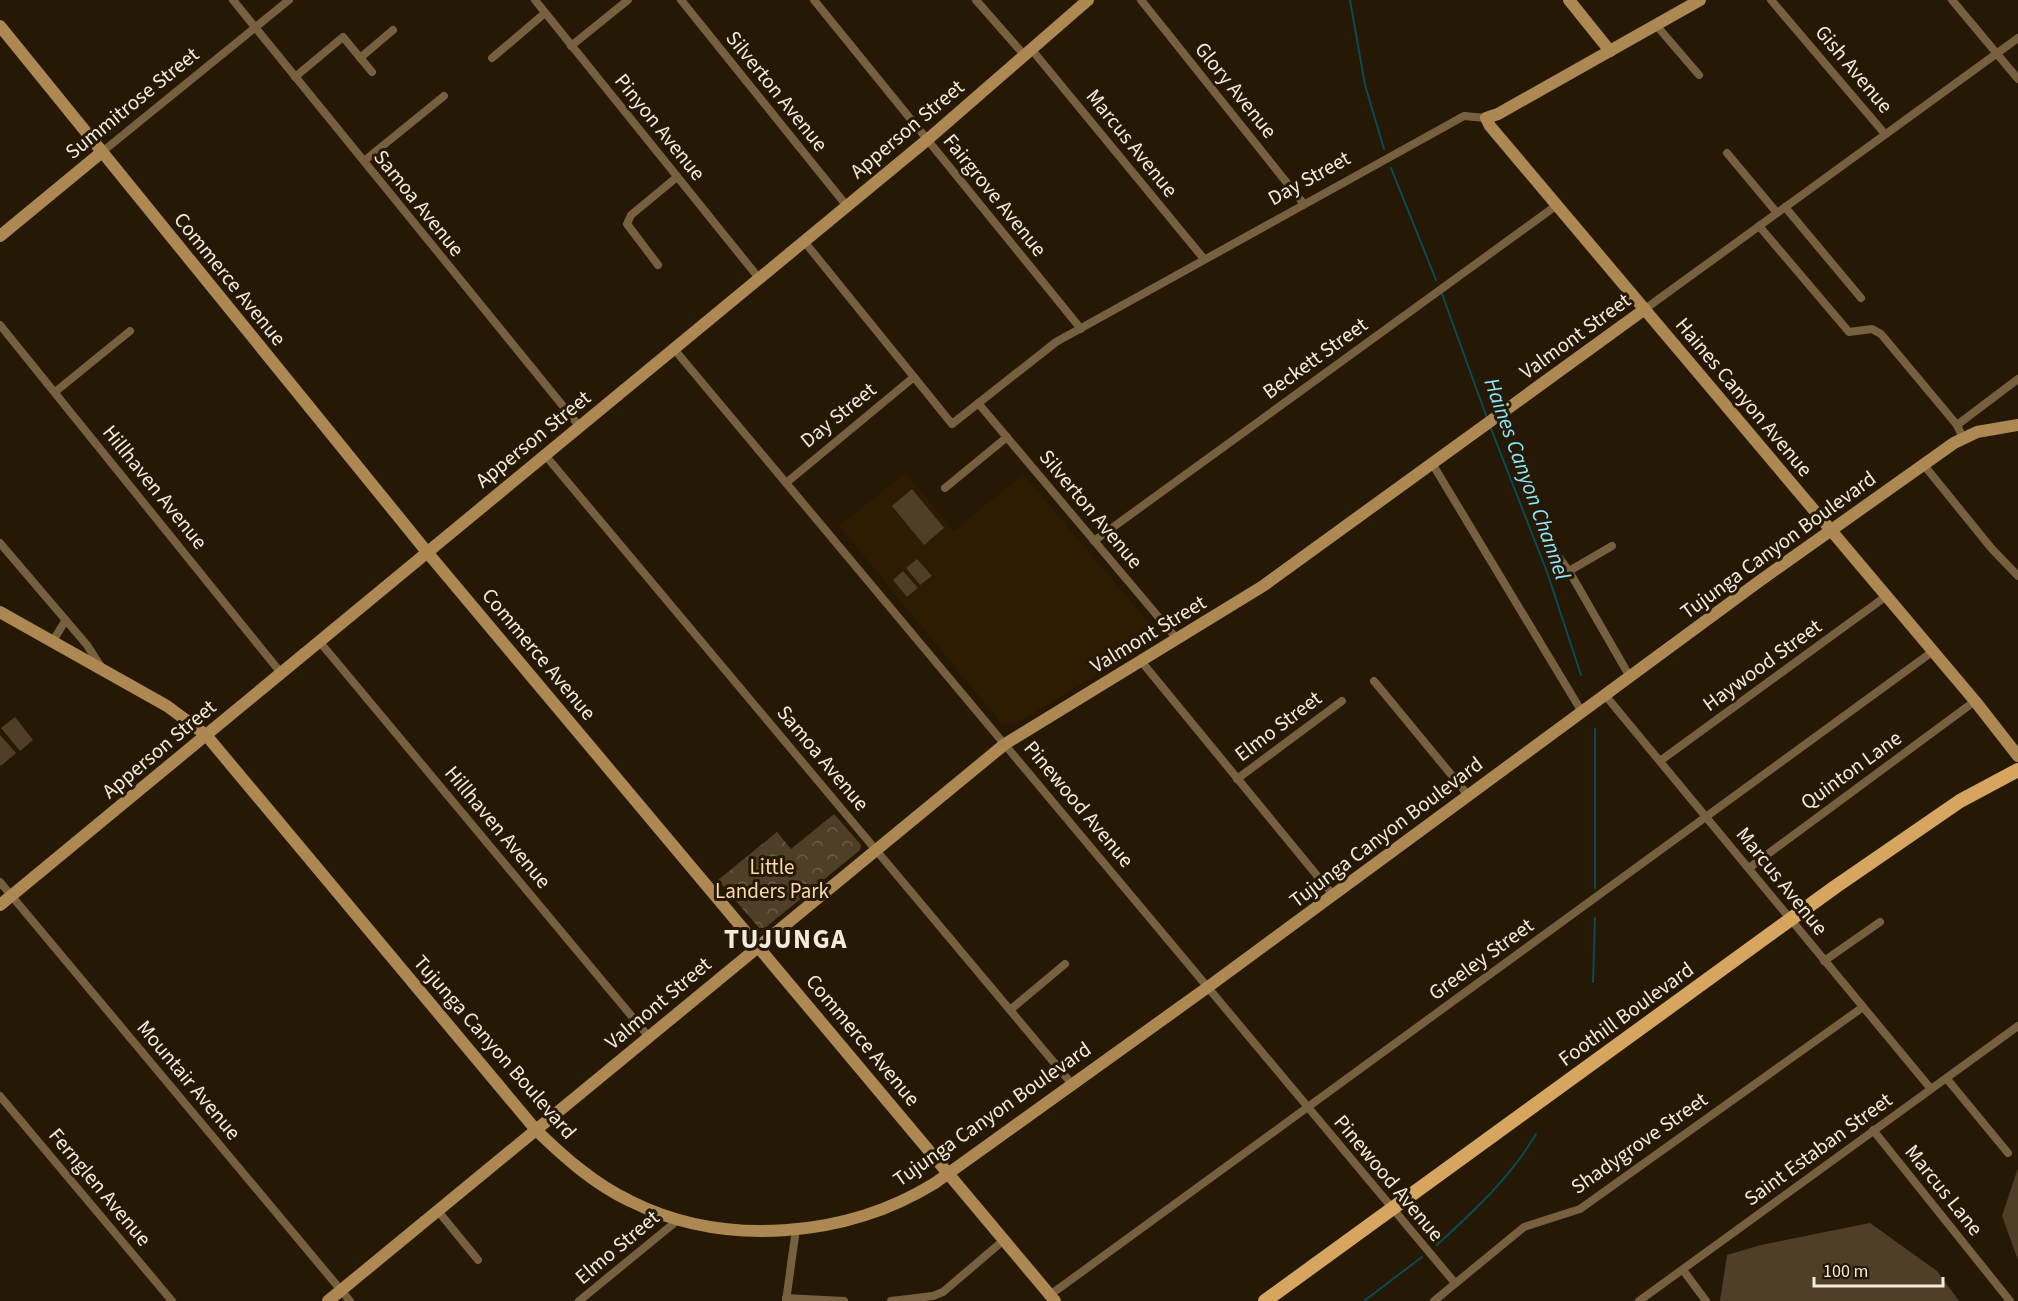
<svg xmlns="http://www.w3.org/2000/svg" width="2018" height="1301" viewBox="0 0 2018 1301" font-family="'Source Sans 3',sans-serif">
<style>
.built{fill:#2d1c01}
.green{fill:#4f3f29}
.park{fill:url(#park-crowns)}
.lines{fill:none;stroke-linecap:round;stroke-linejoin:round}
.stream{stroke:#064b56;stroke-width:2}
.street{stroke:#776040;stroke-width:8}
.secondary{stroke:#ad8852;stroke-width:12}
.primary{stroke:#d6a660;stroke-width:14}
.labels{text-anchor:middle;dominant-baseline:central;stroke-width:6;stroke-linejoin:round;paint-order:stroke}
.street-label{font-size:21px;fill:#f4ebde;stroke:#251804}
.park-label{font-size:21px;fill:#fedbaa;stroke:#251804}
.water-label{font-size:22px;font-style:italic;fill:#8ae9fd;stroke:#251804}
.district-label{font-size:27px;font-weight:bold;letter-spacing:1.5px;fill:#f4ebde;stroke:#251804}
</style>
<defs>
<pattern id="park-crowns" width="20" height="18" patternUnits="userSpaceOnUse" patternTransform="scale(1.5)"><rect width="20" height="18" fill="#4f3f29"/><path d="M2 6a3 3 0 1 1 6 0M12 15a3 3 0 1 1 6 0" fill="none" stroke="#695b48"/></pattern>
</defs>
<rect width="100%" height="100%" fill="#251804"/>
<!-- built -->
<path class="built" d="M905,473l49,58 69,-57 138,163 -147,88 -13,-2 -162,-197z"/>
<!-- green -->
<g class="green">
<path d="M912,489l32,39 -20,17 -32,-39z"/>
<path d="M917,559l15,17 -12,9 -14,-17z"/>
<path d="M903,571l15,17 -11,9 -14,-17z"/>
<path d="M15,717l18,23 -13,11 -19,-23z"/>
<path d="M0,735l16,18 -15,13 -1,-2z"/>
<path d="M2018,1168v92l-16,-44z"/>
<path d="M1870,1223l67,48 22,30h-239l7,-46 34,-10z"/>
</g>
<!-- park -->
<path class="park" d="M834,814l27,31 -1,5 -95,78h-6l-41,-48 59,-48 14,17z"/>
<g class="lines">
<!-- stream -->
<g class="stream">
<path d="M1350,0l15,85 19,64"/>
<path d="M1391,168l45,112"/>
<path d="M1442,294l45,124"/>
<path d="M1490,426l57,146 34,103"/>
<path d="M1595,729v159"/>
<path d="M1593,982l2,-64"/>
<path d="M1437,1245c37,-34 73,-67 99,-111"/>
<path d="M1364,1301l58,-44"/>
</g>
<!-- street -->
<g class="street">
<path d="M233,0l347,427"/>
<path d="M535,0l223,277"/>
<path d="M681,0l165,205"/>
<path d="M814,0l267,329"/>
<path d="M976,0l49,56"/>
<path d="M1141,0l162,203"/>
<path d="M1771,0l114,134"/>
<path d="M1952,0l66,79"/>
<path d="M1656,25l43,50"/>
<path d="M571,46l57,-46"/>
<path d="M1032,50l172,209"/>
<path d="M360,58l33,-28"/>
<path d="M492,58l53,-45"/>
<path d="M295,77l48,-40 29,35"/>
<path d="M102,152l187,-152"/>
<path d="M1727,153l50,60"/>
<path d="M364,161l80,-65"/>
<path d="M1785,207l76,91"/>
<path d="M1759,226l90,106 23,-3 9,5 76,91 6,13"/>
<path d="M803,240l149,184 104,-82 408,-226 22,2"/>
<path d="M658,265l-31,-41 4,-9 46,-38"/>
<path d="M1645,309l373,-271"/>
<path d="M0,325l281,348"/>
<path d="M674,349l781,934"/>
<path d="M55,392l75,-61"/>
<path d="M978,403l199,236"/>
<path d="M1957,425l61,-46"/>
<path d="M545,455l527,629"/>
<path d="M1923,464l69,85 26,27"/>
<path d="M1433,465l149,247"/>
<path d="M786,483l128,-106"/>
<path d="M945,488l62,-51"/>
<path d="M1094,541l463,-336"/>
<path d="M1547,541l22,30 61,106"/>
<path d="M0,543l87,102 14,22"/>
<path d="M1569,571l43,-25"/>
<path d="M53,641l12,-20"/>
<path d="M319,641l330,396"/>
<path d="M1141,661l192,234"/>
<path d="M1374,681l94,114"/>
<path d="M1605,695l326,394"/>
<path d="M1660,761l225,-164"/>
<path d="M1237,779l105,-78"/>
<path d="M1749,868l226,-167"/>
<path d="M0,882l350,419"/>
<path d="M1824,961l56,-39"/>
<path d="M1010,1010l55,-46"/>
<path d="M1947,1079l61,74"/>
<path d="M0,1096l172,205"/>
<path d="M1873,1130l137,171"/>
<path d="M438,1211l40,49"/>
<path d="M1683,1270l23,31"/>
<path d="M1050,1295l882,-643"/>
<path d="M786,1298l58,3"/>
<path d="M579,1301l99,-81"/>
<path d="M786,1301l10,-72"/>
<path d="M891,1301l42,-5 10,-4 62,-53"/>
<path d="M1434,1301l90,-74 56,-18 283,-202"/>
<path d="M1639,1301l379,-275"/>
</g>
<!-- secondary -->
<g class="secondary">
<path d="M1569,0l41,51"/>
<path d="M1700,0l-202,114 -12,4 4,8 485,575 43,55"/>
<path d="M0,26l427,526 628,749"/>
<path d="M0,236l102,-84"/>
<path d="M0,612l167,94 39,29 330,395c28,27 58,54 94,71 94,47 216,37 305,-18l273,-196 553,-407 193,-137 23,-11 41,-7"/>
<path d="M0,905l927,-765 161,-140"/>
<path d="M328,1301l677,-557 258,-158 382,-277"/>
</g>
<!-- primary -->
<path class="primary" d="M1265,1301l570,-414 125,-86 58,-31"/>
</g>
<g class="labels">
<!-- street labels -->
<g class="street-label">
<text transform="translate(1854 69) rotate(50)">Gish Avenue</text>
<text transform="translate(1236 90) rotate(51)">Glory Avenue</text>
<text transform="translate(777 91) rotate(51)">Silverton Avenue</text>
<text transform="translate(132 103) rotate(-39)">Summitrose Street</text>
<text transform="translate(660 127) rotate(51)">Pinyon Avenue</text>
<text transform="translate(907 129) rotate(-40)">Apperson Street</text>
<text transform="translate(1132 143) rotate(51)">Marcus Avenue</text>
<text transform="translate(1309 178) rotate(-29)">Day Street</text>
<text transform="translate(995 195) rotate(51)">Fairgrove Avenue</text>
<text transform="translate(419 203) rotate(51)">Samoa Avenue</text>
<text transform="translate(230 279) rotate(51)">Commerce Avenue</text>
<text transform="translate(1575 336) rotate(-36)">Valmont Street</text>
<text transform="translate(1315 358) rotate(-36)">Beckett Street</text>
<text transform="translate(1744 397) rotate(50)">Haines Canyon Avenue</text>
<text transform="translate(838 415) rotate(-39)">Day Street</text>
<text transform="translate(533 439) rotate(-39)">Apperson Street</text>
<text transform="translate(155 487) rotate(51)">Hillhaven Avenue</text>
<text transform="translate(1091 509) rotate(50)">Silverton Avenue</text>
<text transform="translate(1778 545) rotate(-36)">Tujunga Canyon Boulevard</text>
<text transform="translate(1148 634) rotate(-31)">Valmont Street</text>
<text transform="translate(539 654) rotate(50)">Commerce Avenue</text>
<text transform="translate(1762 665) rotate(-36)">Haywood Street</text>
<text transform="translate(1278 726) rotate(-37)">Elmo Street</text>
<text transform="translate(159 749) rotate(-40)">Apperson Street</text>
<text transform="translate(823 758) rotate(50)">Samoa Avenue</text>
<text transform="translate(1851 770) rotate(-36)">Quinton Lane</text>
<text transform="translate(1079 804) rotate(50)">Pinewood Avenue</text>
<text transform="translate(498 827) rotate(50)">Hillhaven Avenue</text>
<text transform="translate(1386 832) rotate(-37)">Tujunga Canyon Boulevard</text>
<text transform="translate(1782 881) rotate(51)">Marcus Avenue</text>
<text transform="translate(1481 959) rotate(-36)">Greeley Street</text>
<text transform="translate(658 1003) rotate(-40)">Valmont Street</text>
<text transform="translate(1626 1014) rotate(-36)">Foothill Boulevard</text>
<text transform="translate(863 1040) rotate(50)">Commerce Avenue</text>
<text transform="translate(495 1047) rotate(49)">Tujunga Canyon Boulevard</text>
<text transform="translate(189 1080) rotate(50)">Mountair Avenue</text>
<text transform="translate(992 1114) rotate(-35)">Tujunga Canyon Boulevard</text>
<text transform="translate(1639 1143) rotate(-35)">Shadygrove Street</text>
<text transform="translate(1818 1149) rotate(-36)">Saint Estaban Street</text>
<text transform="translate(1389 1178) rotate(50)">Pinewood Avenue</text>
<text transform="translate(100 1187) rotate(50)">Fernglen Avenue</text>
<text transform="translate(1944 1190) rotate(51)">Marcus Lane</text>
<text transform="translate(617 1247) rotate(-40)">Elmo Street</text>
</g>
<!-- park labels -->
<g class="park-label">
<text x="772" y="867">Little<tspan x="772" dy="24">Landers Park</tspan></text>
</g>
<!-- water labels -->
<g class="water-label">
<text transform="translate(1527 479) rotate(70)">Haines Canyon Channel</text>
</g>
<!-- district labels -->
<g class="district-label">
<text x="786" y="939">TUJUNGA</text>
</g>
</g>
<!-- scale -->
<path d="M1814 1277v9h129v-9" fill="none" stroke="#f4ebde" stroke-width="3"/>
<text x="1823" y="1277" font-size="18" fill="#f4ebde" stroke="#251804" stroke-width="4.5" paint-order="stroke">100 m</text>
</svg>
